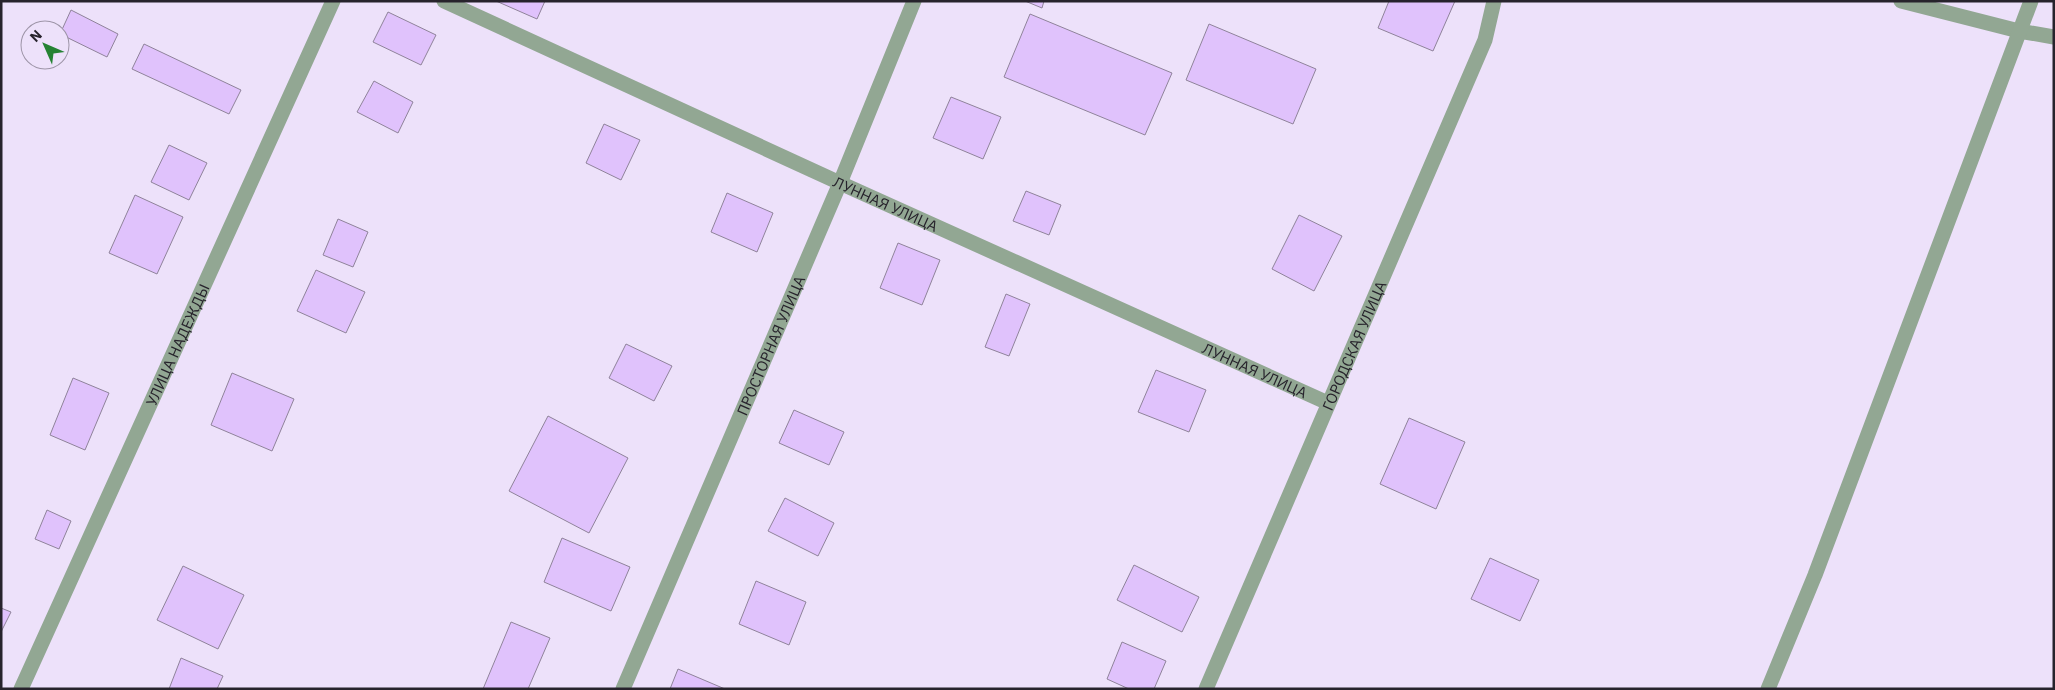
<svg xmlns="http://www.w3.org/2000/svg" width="2055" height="690" viewBox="0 0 2055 690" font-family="'IBM Plex Sans',sans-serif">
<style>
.building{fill:#e0c2fc;stroke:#8f839a}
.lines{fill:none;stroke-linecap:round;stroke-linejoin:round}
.street{stroke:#92a793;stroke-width:15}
.labels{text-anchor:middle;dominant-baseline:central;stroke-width:4.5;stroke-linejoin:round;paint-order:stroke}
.street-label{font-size:15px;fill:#27232c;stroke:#ede1fa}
</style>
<rect width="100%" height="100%" fill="#ede1fa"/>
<!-- building -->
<g class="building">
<path d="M496,1h49l-8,18z"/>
<path d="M1025,1h19l-2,7z"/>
<path d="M1389,1h66l-22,50 -55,-23z"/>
<path d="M71,10l47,24 -11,23 -47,-23z"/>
<path d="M388,12l48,23 -15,30 -48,-23z"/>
<path d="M1030,14l142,59 -27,62 -141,-58z"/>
<path d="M1209,24l107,45 -23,55 -107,-44z"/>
<path d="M144,44l97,46 -12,24 -97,-45z"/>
<path d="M374,81l39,21 -15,31 -41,-21z"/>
<path d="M951,97l50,20 -18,42 -50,-21z"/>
<path d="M604,124l36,16 -19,40 -35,-17z"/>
<path d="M169,145l38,18 -18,37 -38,-18z"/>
<path d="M1026,191l35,14 -12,30 -36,-14z"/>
<path d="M727,193l46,20 -16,39 -46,-20z"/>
<path d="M135,195l48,22 -26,57 -48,-21z"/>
<path d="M1299,215l43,21 -28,55 -42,-22z"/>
<path d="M338,219l30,13 -15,35 -30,-12z"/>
<path d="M898,243l42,17 -18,45 -42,-17z"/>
<path d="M316,270l49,22 -19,41 -49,-22z"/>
<path d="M1006,294l24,10 -21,52 -24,-9z"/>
<path d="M626,344l46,22 -18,35 -45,-23z"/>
<path d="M1156,370l50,20 -17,42 -51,-20z"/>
<path d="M232,373l62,26 -22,52 -61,-26z"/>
<path d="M73,378l36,15 -24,57 -35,-15z"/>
<path d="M794,410l50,22 -15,33 -50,-22z"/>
<path d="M548,416l80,42 -39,75 -80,-42z"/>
<path d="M1409,418l56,24 -29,67 -56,-25z"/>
<path d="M785,498l49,25 -16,33 -50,-25z"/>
<path d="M47,510l24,11 -12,28 -24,-10z"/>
<path d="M562,538l68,29 -19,44 -67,-29z"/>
<path d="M1490,558l49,22 -19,41 -49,-22z"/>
<path d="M1134,565l65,32 -17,35 -65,-32z"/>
<path d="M183,566l61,29 -26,54 -61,-29z"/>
<path d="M756,581l50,21 -17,43 -50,-21z"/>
<path d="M1,608l10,4 -10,20z"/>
<path d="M511,622l39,16 -22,51h-45z"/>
<path d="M1122,642l44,19 -12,28h-25l-22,-10z"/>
<path d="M181,658l42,18 -6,13h-48z"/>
<path d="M678,669l47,20h-55z"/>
</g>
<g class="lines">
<!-- street -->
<g class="street">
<path id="s1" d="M444,1l396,182 488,220"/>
<path d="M1901,1l118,30 35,6"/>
<path id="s2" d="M21,689l312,-688"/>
<path id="s3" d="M623,689l217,-506 74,-182"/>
<path id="s4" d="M1206,689l279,-649 9,-39"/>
<path d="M1768,689l47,-114 216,-574"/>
</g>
</g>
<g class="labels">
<!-- street labels -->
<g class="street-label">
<text stroke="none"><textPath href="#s1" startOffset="486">ЛУННАЯ УЛИЦА</textPath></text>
<text stroke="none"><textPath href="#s2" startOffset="378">УЛИЦА НАДЕЖДЫ</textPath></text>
<text stroke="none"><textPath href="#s3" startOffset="374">ПРОСТОРНАЯ УЛИЦА</textPath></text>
<text stroke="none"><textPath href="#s4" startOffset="374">ГОРОДСКАЯ УЛИЦА</textPath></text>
<text stroke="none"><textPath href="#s1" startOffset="891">ЛУННАЯ УЛИЦА</textPath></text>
</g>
</g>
<!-- border -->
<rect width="2055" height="690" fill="none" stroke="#27232c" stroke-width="5"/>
<!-- north arrow -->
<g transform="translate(45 45) rotate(315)"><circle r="24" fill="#ede1fa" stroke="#9e95a8"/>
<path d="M0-4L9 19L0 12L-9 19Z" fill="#258233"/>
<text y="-8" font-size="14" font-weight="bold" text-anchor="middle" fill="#27232c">N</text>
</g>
</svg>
